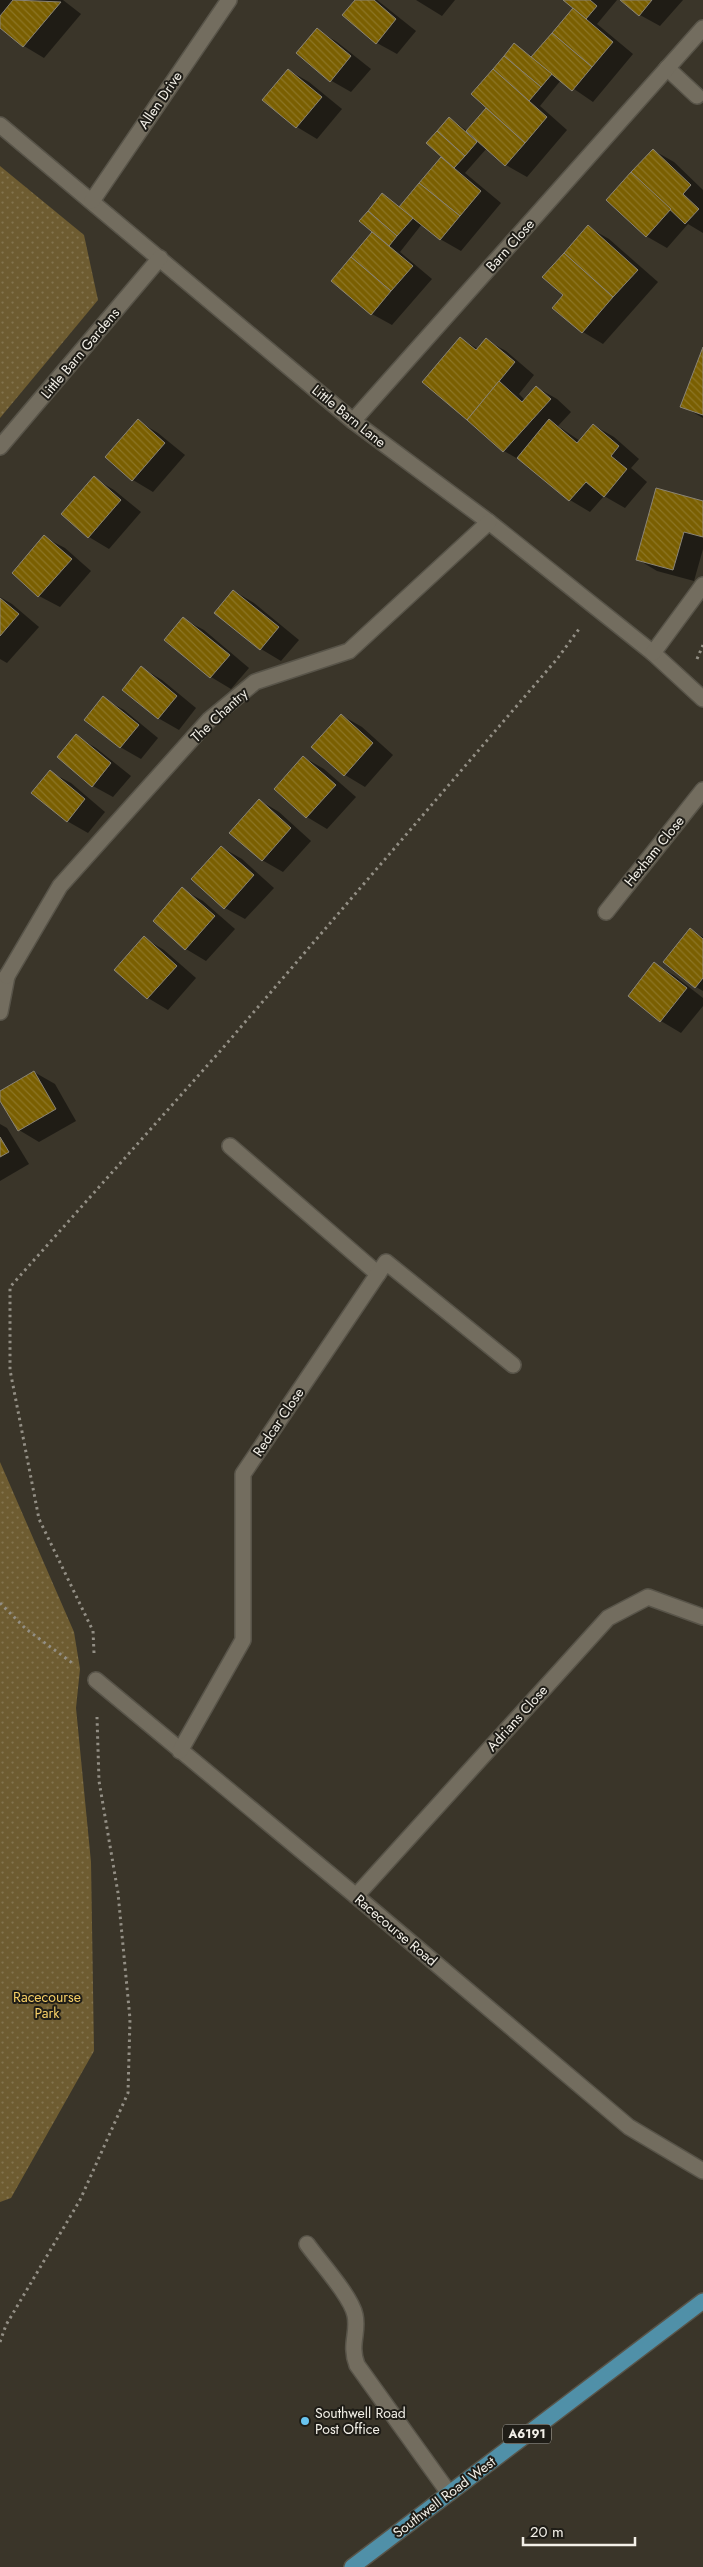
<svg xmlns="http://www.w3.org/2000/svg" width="703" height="2567" viewBox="0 0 703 2567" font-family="Jost,sans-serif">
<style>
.park{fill:url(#park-dots)}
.shadow{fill:#0007}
.building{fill:url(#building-back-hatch);stroke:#8a8476}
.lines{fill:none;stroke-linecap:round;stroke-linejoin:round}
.lane-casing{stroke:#585449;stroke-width:18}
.street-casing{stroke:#585449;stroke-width:18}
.primary-casing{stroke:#585449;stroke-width:18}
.path{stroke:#938f85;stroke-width:3;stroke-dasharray:2.5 4;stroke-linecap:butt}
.lane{stroke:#736d5f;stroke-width:15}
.street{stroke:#736d5f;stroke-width:15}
.primary{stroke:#5090a8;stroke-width:15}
.poi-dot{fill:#68c4f0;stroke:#1f1d17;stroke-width:2}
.labels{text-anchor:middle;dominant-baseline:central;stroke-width:4;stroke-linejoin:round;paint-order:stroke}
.shield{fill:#1f1d17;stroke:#b3b1a9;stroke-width:1}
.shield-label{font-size:12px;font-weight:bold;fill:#f3f0e8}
.street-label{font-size:14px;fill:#f3f0e8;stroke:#1f1d17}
.park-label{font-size:14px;fill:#f7cf66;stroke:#1f1d17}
.poi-label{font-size:14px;fill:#f3f0e8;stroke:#1f1d17;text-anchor:start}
</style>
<defs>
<pattern id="park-dots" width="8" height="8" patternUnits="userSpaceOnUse" patternTransform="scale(1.25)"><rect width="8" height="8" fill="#6e5c31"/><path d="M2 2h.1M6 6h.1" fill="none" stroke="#83744f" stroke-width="1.8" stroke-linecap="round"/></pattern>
<pattern id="building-back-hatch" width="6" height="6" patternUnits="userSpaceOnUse" patternTransform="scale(1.25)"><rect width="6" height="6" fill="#7a5f01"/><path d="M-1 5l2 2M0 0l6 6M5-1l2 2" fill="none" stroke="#8d7626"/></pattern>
</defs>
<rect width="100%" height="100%" fill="#3a3529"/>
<!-- park -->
<g class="park">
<path d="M0,166l84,69 14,65 -98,118z"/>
<path d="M0,1462l74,170 6,37 -4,39 15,154 3,189 -83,147 -11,4z"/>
</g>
<!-- shadow -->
<g class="shadow">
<path d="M0,0h63l18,14 -37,44 -20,-12 -24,-19z"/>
<path d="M356,0h21l39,31 -19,23 -20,-11z"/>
<path d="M416,0h39l-13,16z"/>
<path d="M565,0h52l-20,24 36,30 -40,48 -32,-22 -21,26 27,24 -40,47 -21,-12 -19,-17 -22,25 36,30 -40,48 -21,-12 -18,-15 -22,28 32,27 -40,46 -20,-11 10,-119 18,12 42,-49 4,3 4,-43 17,13 21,-23 27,-63 18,12 45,-45z"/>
<path d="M622,0h61l-23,26 -20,-11z"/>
<path d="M317,30l20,12 34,27 -20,23 -21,-12z"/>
<path d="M288,70l21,12 33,27 -25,30 -20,-12z"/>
<path d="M653,150l21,12 29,28v43l-15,-9 -21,24 -21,-12z"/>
<path d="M588,227l21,12 49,43 -55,62 -20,-12 -19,-37z"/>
<path d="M460,338l18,11 8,-9 20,11 28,24 -15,19 6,6 11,-13 21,12 14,13 -13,14 22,15 13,-16 21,12 25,22 -8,9 16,14 -22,26 -21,-12 -14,16 -20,-12 -45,-37 -21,-12 -80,-69z"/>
<path d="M703,350v68l-21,-12z"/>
<path d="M138,421l20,12 27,22 -32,37 -20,-12z"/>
<path d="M94,478l20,12 27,22 -32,37 -20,-12z"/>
<path d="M703,503v46l-9,32 -37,-10 -20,-12z"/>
<path d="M44,537l21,11 26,23 -31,36 -21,-11z"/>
<path d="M234,591l20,12 45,37 -18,21 -20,-12z"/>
<path d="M0,597l12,7 27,23 -32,36 -7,-4z"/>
<path d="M183,619l21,11 45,38 -18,21 -20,-12 -45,-37z"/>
<path d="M142,668l20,12 34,28 -17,22 -21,-12z"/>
<path d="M103,698l21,12 34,28 -17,21 -21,-12z"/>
<path d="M341,715l21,12 31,28 -28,32 -20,-12 -32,-28z"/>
<path d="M76,736l20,12 35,28 -18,21 -20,-11z"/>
<path d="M303,757l21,12 32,28 -29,32 -20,-12 -32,-28z"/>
<path d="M50,772l21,11 34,29 -17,21 -21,-12z"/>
<path d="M259,800l20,12 32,29 -28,31 -21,-12z"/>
<path d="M221,847l21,12 32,29 -29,31 -20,-11z"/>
<path d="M182,889l21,12 32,28 -29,32 -20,-12z"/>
<path d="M690,930l13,7v54l-7,-4z"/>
<path d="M144,938l20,12 32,28 -28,32 -20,-12z"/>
<path d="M655,964l20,12 28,22v8l-22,27 -20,-12z"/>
<path d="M34,1072l21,12 21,37 -37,21 -20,-12 -19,-32v-6z"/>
<path d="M0,1124l7,4 22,36 -29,17z"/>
</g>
<!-- building -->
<g class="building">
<path d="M13,0l48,2 -38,45 -23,-19v-12z"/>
<path d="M355,0h19l22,19 -20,25 -34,-29z"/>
<path d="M563,0h27l7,6 -11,13z"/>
<path d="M620,0h32l-13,16z"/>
<path d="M573,8l40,34 -21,25 -40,-34z"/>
<path d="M317,28l34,28 -21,26 -34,-29z"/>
<path d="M552,33l40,34 -20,24 -41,-34z"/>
<path d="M514,43l38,31 -11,13 -37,-31z"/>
<path d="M504,56l37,31 -12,14 -36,-32z"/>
<path d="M288,69l34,28 -26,31 -34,-28z"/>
<path d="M493,69l54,48 -22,26 -54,-49z"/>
<path d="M486,108l39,35 -20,23 -39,-35z"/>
<path d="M449,117l28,25 -12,14 -28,-25z"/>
<path d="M437,131l28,25 -11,12 -28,-25z"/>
<path d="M653,149l38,36 -8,9 16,15 -14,15 -54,-52z"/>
<path d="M441,157l40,34 -21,25 -41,-33z"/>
<path d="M631,172l40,37 -25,28 -40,-37z"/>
<path d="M419,183l41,33 -20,24 -41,-33z"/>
<path d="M382,193l31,25 -16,18 -29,-25z"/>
<path d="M368,211l29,25 -8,10 -30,-25z"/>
<path d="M588,225l50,45 -25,27 -49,-44z"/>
<path d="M372,232l41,34 -22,25 -40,-34z"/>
<path d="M564,253l49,44 -31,36 -30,-25 11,-13 -21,-18z"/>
<path d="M351,257l40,34 -20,24 -40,-34z"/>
<path d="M460,337l16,13 10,-12 29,24 -48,58 -45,-38z"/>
<path d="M703,347v68l-23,-8z"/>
<path d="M499,381l23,21 14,-16 15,13 -48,53 -36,-32z"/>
<path d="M138,419l27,24 -33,38 -27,-24z"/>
<path d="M549,419l28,24 16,-19 26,22 -8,10 16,13 -23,28 -18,-15 -17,19 -52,-43z"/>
<path d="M94,476l27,24 -33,38 -27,-24z"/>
<path d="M656,488l47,13v36l-19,-5 -11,38 -37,-10z"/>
<path d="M44,535l28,24 -34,38 -26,-24z"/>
<path d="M233,590l46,37 -19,23 -46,-37z"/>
<path d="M0,598l19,16 -19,22z"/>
<path d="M183,617l47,38 -20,23 -46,-38z"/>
<path d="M141,666l36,30 -19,23 -36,-29z"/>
<path d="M103,696l36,29 -19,23 -36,-28z"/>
<path d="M341,714l32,29 -29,33 -33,-29z"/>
<path d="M76,734l35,29 -19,24 -35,-30z"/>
<path d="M303,756l33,29 -30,33 -32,-29z"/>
<path d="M50,770l35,29 -18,23 -36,-29z"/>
<path d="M259,799l32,29 -29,33 -33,-28z"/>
<path d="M221,846l33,29 -30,34 -33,-30z"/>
<path d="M182,887l33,29 -30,34 -32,-29z"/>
<path d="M690,928l13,11v39l-8,10 -32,-26z"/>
<path d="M144,936l33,30 -30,33 -33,-29z"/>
<path d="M654,962l33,26 -27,34 -32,-26z"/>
<path d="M34,1071l22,38 -38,22 -18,-30v-10z"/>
<path d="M0,1137l9,15 -9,5z"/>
</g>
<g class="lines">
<defs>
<g id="lane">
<path d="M0,1012l7,-36"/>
<path d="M230,1146l148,128"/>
<path d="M307,2244c12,17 44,52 48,71 4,18 -6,29 2,50l92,128"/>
</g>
<g id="street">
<path d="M667,68l30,28"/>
<path d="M0,125l353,296 136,101 164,131 50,46"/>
<path d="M92,201l137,-201"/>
<path d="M353,421l350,-393"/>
<path d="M0,447l160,-189"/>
<path d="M653,653l50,-68"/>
<path d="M606,912l97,-122"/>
<path d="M7,976l53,-90 149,-166 46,-38 94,-31 140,-129"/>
<path d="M96,1680l260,216 273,231 74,44"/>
<path d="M180,1751l63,-111v-166l143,-212 127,103"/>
<path d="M356,1896l252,-278 40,-21 55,20"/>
</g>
<path id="primary" d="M352,2567l351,-266"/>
</defs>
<!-- lane casing -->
<use href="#lane" class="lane-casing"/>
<!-- street casing -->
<use href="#street" class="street-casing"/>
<!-- primary casing -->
<use href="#primary" class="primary-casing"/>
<!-- path -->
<g class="path">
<path d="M697,659l6,-14"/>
<path d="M0,1603l26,26 49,36"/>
<path d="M94,1653l-1,-22 -54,-112 -29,-149v-83l212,-238 335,-390 22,-30"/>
<path d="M0,2342l6,-17 74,-125 48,-107 2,-74 -12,-126 -19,-112 -2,-64"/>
</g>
<!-- lane -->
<use href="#lane" class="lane"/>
<!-- street -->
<use href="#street" class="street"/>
<!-- primary -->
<use href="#primary" class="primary"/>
</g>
<!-- markers -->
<circle class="poi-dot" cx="305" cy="2421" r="5"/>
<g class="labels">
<!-- shield labels -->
<rect class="shield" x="503" y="2424.5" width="48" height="19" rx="4"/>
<g class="shield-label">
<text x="527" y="2434">A6191</text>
</g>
<!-- street labels -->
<g class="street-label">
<text transform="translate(160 100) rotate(-56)">Allen Drive</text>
<text transform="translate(510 245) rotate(-48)">Barn Close</text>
<text transform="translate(80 353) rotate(-50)">Little Barn Gardens</text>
<text transform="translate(349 416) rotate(39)">Little Barn Lane</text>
<text transform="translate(219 715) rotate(-43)">The Chantry</text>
<text transform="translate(654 851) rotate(-51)">Hexham Close</text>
<text transform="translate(278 1422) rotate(-56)">Redcar Close</text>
<text transform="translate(517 1718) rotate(-48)">Adrians Close</text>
<text transform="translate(396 1930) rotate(40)">Racecourse Road</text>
<text transform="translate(444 2497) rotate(-37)">Southwell Road West</text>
</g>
<!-- park labels -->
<g class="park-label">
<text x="47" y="1997">Racecourse<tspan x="47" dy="16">Park</tspan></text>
</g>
<!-- poi labels -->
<g class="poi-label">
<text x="315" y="2413">Southwell Road<tspan x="315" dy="16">Post Office</tspan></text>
</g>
</g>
<!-- scale -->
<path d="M523 2537v8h112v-8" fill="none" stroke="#f3f0e8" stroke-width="2.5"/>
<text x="530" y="2537" font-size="15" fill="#f3f0e8" stroke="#1f1d17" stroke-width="4" paint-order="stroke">20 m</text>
</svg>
